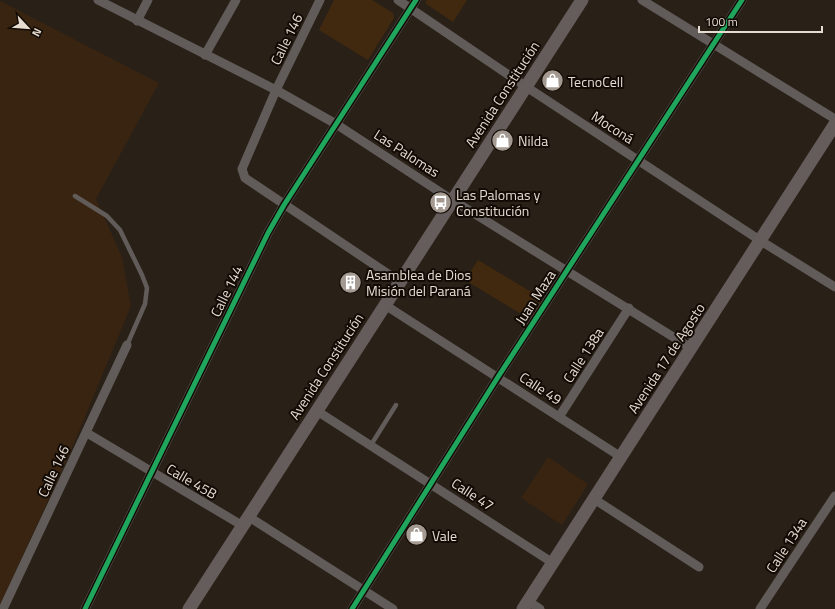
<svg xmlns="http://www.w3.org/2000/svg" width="835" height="609" viewBox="0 0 835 609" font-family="'Titillium Web',sans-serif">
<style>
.built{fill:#382411}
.green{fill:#41290f}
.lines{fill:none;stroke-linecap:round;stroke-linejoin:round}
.service{stroke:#615c5a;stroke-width:4.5}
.minor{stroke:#615c5a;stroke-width:9}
.secondary{stroke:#645d5b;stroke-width:13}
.cycleway-casing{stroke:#120b05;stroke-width:8}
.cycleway{stroke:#20a55d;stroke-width:5}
.labels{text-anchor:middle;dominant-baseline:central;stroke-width:4;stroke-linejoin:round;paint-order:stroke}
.street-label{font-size:14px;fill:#e7dcd2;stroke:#120b05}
.poi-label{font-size:14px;fill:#e7dcd2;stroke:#120b05;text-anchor:start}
</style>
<rect width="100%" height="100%" fill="#292017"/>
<!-- built -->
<g class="built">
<path d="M0,1l159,82 -63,116 26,58 9,49 -61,147 -70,152z"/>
<path d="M548,457l40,27 -26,41 -41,-27z"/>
</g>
<!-- green -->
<g class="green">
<path d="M334,0h38l21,13 1,5 -26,42 -49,-30z"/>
<path d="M427,0h40l-14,22 -28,-19z"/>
<path d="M478,260l65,39 -12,21 -66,-40z"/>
</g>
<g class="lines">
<!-- service -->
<g class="service">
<path d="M75,196l32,20 13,14 22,45 5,13 -2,16 -18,41"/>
<path d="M371,445l25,-40"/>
</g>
<!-- minor -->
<g class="minor">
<path d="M98,0l178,90 60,34 110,72 245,152"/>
<path d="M320,0l-44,90 -34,79 3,9 155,104"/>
<path d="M398,0l127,86 236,155 74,46"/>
<path d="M642,0l193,119"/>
<path d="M137,21l11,-21"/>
<path d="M205,55l31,-55"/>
<path d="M385,305l236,152"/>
<path d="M317,411l236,152"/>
<path d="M559,417l70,-109"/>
<path d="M87,433l156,93"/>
<path d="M594,499l105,68"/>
<path d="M249,517l144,92"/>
<path d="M528,601l12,8"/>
<path d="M3,609l124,-264"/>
<path d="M85,609l183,-376 16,-28 132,-205"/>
<path d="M352,609l146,-232 244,-377"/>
<path d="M760,609l75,-113"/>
</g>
<!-- secondary -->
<g class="secondary">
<path d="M189,609l393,-609"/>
<path d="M523,609l312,-485"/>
</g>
<defs>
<g id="cycleway">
<path d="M85,609l183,-376 16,-28 132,-205"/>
<path d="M352,609l146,-232 244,-377"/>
</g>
</defs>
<!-- cycleway casing -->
<use href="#cycleway" class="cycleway-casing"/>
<!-- cycleway -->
<use href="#cycleway" class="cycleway"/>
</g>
<!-- icons -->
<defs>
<symbol id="shop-disc" viewBox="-11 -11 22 22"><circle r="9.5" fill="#a49a91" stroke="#120b05"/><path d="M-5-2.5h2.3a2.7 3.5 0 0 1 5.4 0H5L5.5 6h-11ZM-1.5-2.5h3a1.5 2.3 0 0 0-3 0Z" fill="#fff"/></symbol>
<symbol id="bus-disc" viewBox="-11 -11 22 22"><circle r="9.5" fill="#a49a91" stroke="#120b05"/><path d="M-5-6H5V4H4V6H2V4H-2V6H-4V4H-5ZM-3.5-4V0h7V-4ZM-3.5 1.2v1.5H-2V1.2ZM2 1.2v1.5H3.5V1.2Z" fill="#fff"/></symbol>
<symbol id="building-disc" viewBox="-11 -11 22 22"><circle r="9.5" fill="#a49a91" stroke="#120b05"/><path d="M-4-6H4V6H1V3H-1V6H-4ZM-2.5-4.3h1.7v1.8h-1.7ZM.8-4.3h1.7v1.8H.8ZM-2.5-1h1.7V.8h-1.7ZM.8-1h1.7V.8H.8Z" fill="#fff"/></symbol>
</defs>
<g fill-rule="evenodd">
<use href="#shop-disc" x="540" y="68" width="25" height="25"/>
<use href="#shop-disc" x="490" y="128" width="25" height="25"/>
<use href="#bus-disc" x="428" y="190" width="25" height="25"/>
<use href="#building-disc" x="338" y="270" width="25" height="25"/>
<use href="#shop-disc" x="404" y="522" width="25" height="25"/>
</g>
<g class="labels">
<!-- street labels -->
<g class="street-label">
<text transform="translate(286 39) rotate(-64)">Calle 146</text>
<text transform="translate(502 94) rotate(-57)">Avenida Constitución</text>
<text transform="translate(613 127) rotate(33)">Moconá</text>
<text transform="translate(407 153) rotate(33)">Las Palomas</text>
<text transform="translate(226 291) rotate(-64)">Calle 144</text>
<text transform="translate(535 297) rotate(-57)">Juan Maza</text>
<text transform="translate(583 355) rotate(-57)">Calle 138a</text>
<text transform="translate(666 358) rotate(-57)">Avenida 17 de Agosto</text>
<text transform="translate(326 366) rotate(-57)">Avenida Constitución</text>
<text transform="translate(541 388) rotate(33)">Calle 49</text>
<text transform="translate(53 471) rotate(-65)">Calle 146</text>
<text transform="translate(192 481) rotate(30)">Calle 45B</text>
<text transform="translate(473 494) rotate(33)">Calle 47</text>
<text transform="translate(786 545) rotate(-57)">Calle 134a</text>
</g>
<!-- poi labels -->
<g class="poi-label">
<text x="568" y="81">TecnoCell</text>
<text x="518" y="140">Nilda</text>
<text x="456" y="194">Las Palomas y<tspan x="456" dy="16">Constitución</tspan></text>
<text x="366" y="274">Asamblea de Dios<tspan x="366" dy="16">Misión del Paraná</tspan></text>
<text x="432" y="535">Vale</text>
</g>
</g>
<!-- north arrow -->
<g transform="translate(28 28) rotate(116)" stroke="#120b05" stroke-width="3" paint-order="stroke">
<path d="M0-3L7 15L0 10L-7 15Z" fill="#e7dcd2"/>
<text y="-6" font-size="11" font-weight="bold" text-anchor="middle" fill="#e7dcd2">N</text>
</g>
<!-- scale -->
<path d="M699 26v6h123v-6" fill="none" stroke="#e7dcd2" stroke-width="2"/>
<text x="705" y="26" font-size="12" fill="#e7dcd2" stroke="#120b05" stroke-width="3" paint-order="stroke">100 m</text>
</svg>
